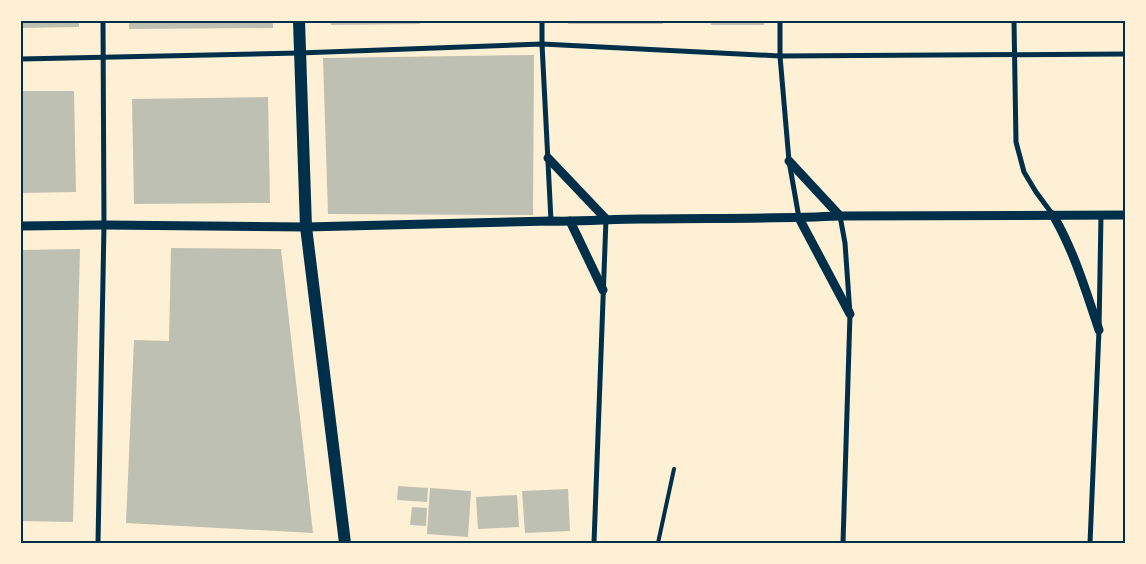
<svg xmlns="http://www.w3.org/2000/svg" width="1146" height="564" viewBox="0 0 1146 564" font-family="'Alegreya Sans',sans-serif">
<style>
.building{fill:#bec0b2}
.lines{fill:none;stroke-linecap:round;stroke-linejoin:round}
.service{stroke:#003049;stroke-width:4}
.minor{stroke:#003049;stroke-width:5}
.tertiary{stroke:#003049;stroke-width:9}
.primary{stroke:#003049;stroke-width:12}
.neatline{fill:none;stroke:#003049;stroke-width:2}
</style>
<rect width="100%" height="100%" fill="#fdf0d5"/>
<!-- building -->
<g class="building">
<path d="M21,21h58v6l-58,1z"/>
<path d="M129,21h144v7l-144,1z"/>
<path d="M331,21h88l1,3 -89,1z"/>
<rect x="568" y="21" width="95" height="3"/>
<rect x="711" y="21" width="53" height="4"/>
<path d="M534,55l-1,160 -205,-1 -5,-156z"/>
<path d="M21,91h53l2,101 -55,1z"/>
<path d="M268,97l2,106 -136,1 -2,-105z"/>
<path d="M171,248l110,1 32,284 -187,-10 8,-183 35,1z"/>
<path d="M80,249l-7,273 -52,-1v-271z"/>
<path d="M398,486l30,2 -1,14 -30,-2z"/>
<path d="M430,488l41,3 -3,46 -41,-3z"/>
<path d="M568,489l2,42 -45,2 -3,-42z"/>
<path d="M517,495l2,32 -41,2 -2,-32z"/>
<path d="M412,507l15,1 -1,18 -16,-1z"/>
</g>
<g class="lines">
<!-- service -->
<path class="service" d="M658,543l16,-74"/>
<!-- minor -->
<g class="minor">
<path d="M542,21v23l9,177"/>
<path d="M780,21v35l9,105 10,57"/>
<path d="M1014,21l2,121 8,30 12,20 17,23"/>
<path d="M21,59l278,-6 243,-9 238,12 345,-2"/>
<path d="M840,216l5,27 5,71 -7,229"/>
<path d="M98,543l6,-318 -1,-204"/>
<path d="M594,543l12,-324"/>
<path d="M1090,543l9,-213 2,-115"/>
</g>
<!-- tertiary -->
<g class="tertiary">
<path d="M548,158l58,61"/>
<path d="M789,161l51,55"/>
<path d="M1053,215c21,36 33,76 46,115"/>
<path d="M799,218l51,96"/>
<path d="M570,221l33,69"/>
<path d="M21,226l83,-1 202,2 245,-6c30,1 61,-2 91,-2 66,-1 132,0 198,-3l285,-1"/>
</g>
<!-- primary -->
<path class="primary" d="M299,21l7,206 39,316"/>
</g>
<!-- border -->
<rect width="1146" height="564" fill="none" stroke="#fdf0d5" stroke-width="45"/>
<rect x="22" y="22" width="1102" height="520" class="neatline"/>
</svg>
